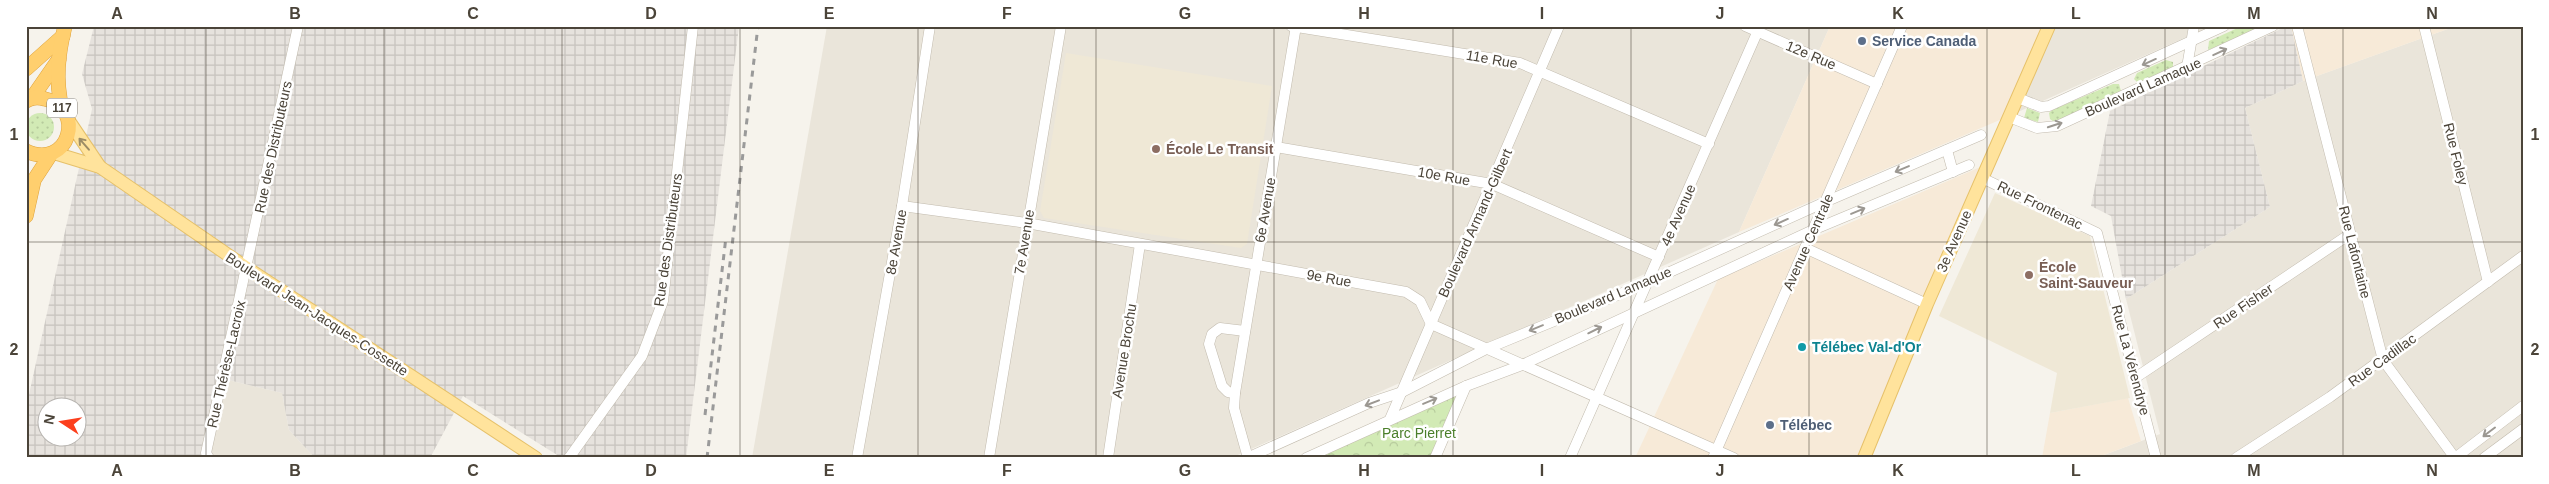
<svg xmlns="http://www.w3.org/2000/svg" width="2549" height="484" viewBox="0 0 2549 484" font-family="Helvetica,sans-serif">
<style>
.residential{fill:#eae5da}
.commercial{fill:#f7ead8}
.industrial{fill:url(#industrial-grid);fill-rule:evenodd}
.education{fill:#efe8d6}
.grass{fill:url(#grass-dots)}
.park{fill:url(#park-crowns)}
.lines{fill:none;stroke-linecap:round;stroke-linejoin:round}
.minor-casing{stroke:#c2bbae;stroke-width:11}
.major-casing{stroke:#e6c16a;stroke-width:14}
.highway-casing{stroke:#e0a43c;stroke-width:15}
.minor{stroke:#fff;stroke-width:10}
.major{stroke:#ffe39c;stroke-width:12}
.highway{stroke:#ffcf6e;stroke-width:14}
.rail{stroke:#9a9a9a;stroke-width:3;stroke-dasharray:6 6;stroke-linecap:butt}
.oneway{stroke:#9c9892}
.oneway2{stroke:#9c8c66}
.grid{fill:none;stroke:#4b4439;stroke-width:1;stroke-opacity:0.55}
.service-dot{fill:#5c6f8a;stroke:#fff;stroke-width:2}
.education-dot{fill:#8d6e63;stroke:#fff;stroke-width:2}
.culture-dot{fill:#0f9aa8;stroke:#fff;stroke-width:2}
.labels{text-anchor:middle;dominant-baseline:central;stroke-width:5;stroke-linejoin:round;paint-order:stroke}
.shield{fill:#fff;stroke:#817c74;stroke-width:1}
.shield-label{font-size:12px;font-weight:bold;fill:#4b4439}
.service-label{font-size:14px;font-weight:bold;fill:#4e5e75;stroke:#fff;text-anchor:start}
.street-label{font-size:14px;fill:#4b4439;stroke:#fff}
.education-label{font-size:14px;font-weight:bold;fill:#785e54;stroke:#fff;text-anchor:start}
.culture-label{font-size:14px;font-weight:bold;fill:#0d838f;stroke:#fff;text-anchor:start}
.park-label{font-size:14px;fill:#4a7f2a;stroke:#fff}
.neatline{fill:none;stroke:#4b4439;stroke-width:2}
.grid-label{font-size:16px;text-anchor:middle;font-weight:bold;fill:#4b4439}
</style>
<defs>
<pattern id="industrial-grid" width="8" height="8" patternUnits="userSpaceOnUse" patternTransform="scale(1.25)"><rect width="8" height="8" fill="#e6e2dd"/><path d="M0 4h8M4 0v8" fill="none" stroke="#c7c3be"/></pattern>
<pattern id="grass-dots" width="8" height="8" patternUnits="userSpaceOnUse" patternTransform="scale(1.25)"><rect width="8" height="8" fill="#d2eab5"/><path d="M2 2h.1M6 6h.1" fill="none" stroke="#b6ca9c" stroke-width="1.8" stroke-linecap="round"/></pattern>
<pattern id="park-crowns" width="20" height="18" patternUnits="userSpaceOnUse" patternTransform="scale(1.25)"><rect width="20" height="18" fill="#d2eab5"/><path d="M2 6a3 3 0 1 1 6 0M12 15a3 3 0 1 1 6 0" fill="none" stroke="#b6ca9c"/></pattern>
</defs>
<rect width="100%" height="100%" fill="#f6f3ec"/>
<!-- residential -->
<g class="residential">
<path d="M827,26h1003l-91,206 -508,226h-479z"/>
<path d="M2048,26h163l-202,90z"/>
<path d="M2456,26h67v432h-427l64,-24 -34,-135 144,-92 -25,-99 58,-27z"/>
<path d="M224,379l58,14 7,37 26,28h-112l5,-6z"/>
</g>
<!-- commercial -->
<g class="commercial">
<path d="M1830,26h218l-39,90 -270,116z"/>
<path d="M2291,26h165l-153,55z"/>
<path d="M1985,165l-127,293h-223l83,-179z"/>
<path d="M2128,398l13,43 -45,17h-54l8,-45z"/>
</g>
<!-- industrial -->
<g class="industrial">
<path d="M94,26h645l-53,432h-124l-99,-62 -33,62h-115l-26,-28 -7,-37 -58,-14 -16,73 -5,6h-177v-50l66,-299 -10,-35zM48,406h30v30h-30z"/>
<path d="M2287,26h4l12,55 -58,27 25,99 -144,92 -15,-83 -20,-10 19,-95z"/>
</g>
<!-- education -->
<g class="education">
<path d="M1066,53l206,33 -25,158 -6,4 -197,-30 -4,-7z"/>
<path d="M1995,193l95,43 40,162 -80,15 7,-40 -118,-57z"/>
</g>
<!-- grass -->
<g class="grass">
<path d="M2242,26h26l-60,24 1,-9z"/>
<path d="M2166,60l7,2v6l-35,15 -4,-4 3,-6z"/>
<path d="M2113,84h6l2,7 -67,31 -4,-3 -1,-6 3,-3z"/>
<path d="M2027,108l13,5 -2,9 -14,-4z"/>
<circle cx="40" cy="127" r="14"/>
</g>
<!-- park -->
<path class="park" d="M1466,386l-31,72h-130z"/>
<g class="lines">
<defs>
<g id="minor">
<path d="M1291,26l229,37 189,81"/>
<path d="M1745,26l132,58"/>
<path d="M2297,26l86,334 72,98"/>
<path d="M2424,26l64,256"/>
<path d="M2187,67l7,-41"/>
<path d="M2018,98l23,9 8,-1 175,-80"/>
<path d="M2009,117l28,11 20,-2 216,-100"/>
<path d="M1276,147l216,37 167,73"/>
<path d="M1947,150l6,22"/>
<path d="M1982,178l115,55 59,225"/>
<path d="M902,206l125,17 379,69 14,9 11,23 303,134"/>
<path d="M1805,248l122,56"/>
<path d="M2135,378l215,-144"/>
<path d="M1235,393l-7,-1 -6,-6 -13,-42 3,-10 8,-6 25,3"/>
<path d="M1390,419l169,-393"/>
<path d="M209,458l-3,-5 92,-427"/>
<path d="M569,458l73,-102 21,-55 30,-275"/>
<path d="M857,458l45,-252 28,-180"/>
<path d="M989,458l72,-432"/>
<path d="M1108,458l32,-214"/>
<path d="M1247,458l122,-55 33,-11 84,-43 144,-59 195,-88 156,-67"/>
<path d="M1248,458l-14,-50 1,-15 61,-367"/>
<path d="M1306,458l160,-72 56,-21 291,-135 156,-65"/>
<path d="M1435,458l31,-72"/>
<path d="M1570,458l190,-432"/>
<path d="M1713,458l189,-432"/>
<path d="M2236,458l94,-61 193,-141"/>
<path d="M2455,458l68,-52"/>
<path d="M2484,458l39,-29"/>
</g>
<g id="major">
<path d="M69,121l31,46"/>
<path d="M54,153l46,14 147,101 289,190"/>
<path d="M1864,458l63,-154 122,-278"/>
</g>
<g id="highway">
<path d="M26,69l37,-33"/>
<path d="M32,98l27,-39"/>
<path d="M26,101c6,-4 12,-4 19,-2 42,9 24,72 -19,52"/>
<path d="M62,108c-7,-28 -4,-54 3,-82"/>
<path d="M26,216l8,-36 17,-26"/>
</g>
</defs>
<!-- minor casing -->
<use href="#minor" class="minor-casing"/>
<!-- major casing -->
<use href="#major" class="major-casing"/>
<!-- highway casing -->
<use href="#highway" class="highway-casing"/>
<!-- minor -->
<use href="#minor" class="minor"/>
<!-- major -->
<use href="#major" class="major"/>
<!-- highway -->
<use href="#highway" class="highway"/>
<!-- rail -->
<g class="rail">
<path d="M705,415l21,-178"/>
<path d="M707,458l51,-432"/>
</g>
</g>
<!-- one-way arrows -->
<defs><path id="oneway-shaft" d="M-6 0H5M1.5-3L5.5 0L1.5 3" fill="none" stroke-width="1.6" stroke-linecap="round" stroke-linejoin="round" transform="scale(1.25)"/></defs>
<g class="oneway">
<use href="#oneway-shaft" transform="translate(2220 52) rotate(-25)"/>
<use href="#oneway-shaft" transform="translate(2149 62) rotate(156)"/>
<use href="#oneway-shaft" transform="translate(2055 125) rotate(-18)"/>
<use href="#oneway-shaft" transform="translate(1902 169) rotate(157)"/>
<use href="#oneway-shaft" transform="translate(1858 211) rotate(-23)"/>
<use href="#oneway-shaft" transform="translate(1781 222) rotate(156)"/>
<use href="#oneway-shaft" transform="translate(1536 328) rotate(158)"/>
<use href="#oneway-shaft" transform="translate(1595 330) rotate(-26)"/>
<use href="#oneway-shaft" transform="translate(1430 401) rotate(-23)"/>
<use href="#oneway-shaft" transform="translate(1372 403) rotate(159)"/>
<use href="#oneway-shaft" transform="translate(2489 432) rotate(143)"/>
</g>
<use class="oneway2" href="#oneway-shaft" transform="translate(84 144) rotate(-131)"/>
<!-- grid -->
<path class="grid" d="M206,26v432M384,26v432M562,26v432M740,26v432M918,26v432M1096,26v432M1274,26v432M1453,26v432M1631,26v432M1809,26v432M1987,26v432M2165,26v432M2343,26v432M26,242h2497"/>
<!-- markers -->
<g class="service-dot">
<circle cx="1862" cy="41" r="5"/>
<circle cx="1770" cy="425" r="5"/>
</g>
<g class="education-dot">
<circle cx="1156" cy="149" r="5"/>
<circle cx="2029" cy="275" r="5"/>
</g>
<circle class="culture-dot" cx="1802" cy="347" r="5"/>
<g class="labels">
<!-- shield labels -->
<rect class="shield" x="47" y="98.5" width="30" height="19" rx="4"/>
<g class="shield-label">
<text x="62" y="108">117</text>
</g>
<!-- service labels -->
<g class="service-label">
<text x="1872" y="41">Service Canada</text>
<text x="1780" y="425">Télébec</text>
</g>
<!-- street labels -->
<g class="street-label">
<text transform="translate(1811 55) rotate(23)">12e Rue</text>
<text transform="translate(1492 59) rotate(10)">11e Rue</text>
<text transform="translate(2143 87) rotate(-24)">Boulevard Lamaque</text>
<text transform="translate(273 147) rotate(-78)">Rue des Distributeurs</text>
<text transform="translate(2456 154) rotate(76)">Rue Foley</text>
<text transform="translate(1444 176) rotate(10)">10e Rue</text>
<text transform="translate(2040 205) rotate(26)">Rue Frontenac</text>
<text transform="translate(1265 210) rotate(-80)">6e Avenue</text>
<text transform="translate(1678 215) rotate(-66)">4e Avenue</text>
<text transform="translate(1475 223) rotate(-66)">Boulevard Armand-Gilbert</text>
<text transform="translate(668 240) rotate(-82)">Rue des Distributeurs</text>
<text transform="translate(1954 241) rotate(-66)">3e Avenue</text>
<text transform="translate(896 242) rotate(-80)">8e Avenue</text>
<text transform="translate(1024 242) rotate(-81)">7e Avenue</text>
<text transform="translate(1808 242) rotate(-66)">Avenue Centrale</text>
<text transform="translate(2355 252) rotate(76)">Rue Lafontaine</text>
<text transform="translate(1329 278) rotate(10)">9e Rue</text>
<text transform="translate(1613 295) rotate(-23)">Boulevard Lamaque</text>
<text transform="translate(2243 306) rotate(-34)">Rue Fisher</text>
<text transform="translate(317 314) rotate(33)">Boulevard Jean-Jacques-Cossette</text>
<text transform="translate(1124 351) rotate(-81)">Avenue Brochu</text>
<text transform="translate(2131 360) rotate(75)">Rue La Vérendrye</text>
<text transform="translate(2382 360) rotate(-36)">Rue Cadillac</text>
<text transform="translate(226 364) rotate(-77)">Rue Thérèse-Lacroix</text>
</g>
<!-- education labels -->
<g class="education-label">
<text x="1166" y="149">École Le Transit</text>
<text x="2039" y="267">École<tspan x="2039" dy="16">Saint-Sauveur</tspan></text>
</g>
<!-- culture labels -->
<g class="culture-label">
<text x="1812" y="347">Télébec Val-d'Or</text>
</g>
<!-- park labels -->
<g class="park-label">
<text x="1419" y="433">Parc Pierret</text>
</g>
</g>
<!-- border -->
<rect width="2549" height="484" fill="none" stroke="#ffffff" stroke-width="55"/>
<!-- north arrow -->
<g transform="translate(62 422) rotate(282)"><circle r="24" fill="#ffffff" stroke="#b7b4b0"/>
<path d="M0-4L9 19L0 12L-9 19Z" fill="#fc3f1d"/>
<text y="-8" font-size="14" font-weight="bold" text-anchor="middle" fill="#4b4439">N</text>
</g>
<rect x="28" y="28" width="2494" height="428" class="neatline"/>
<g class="grid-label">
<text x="117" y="19">A</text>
<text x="295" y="19">B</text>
<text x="473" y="19">C</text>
<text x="651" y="19">D</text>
<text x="829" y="19">E</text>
<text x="1007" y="19">F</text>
<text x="1185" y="19">G</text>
<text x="1364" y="19">H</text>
<text x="1542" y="19">I</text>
<text x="1720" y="19">J</text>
<text x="1898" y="19">K</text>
<text x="2076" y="19">L</text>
<text x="2254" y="19">M</text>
<text x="2432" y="19">N</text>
<text x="14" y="140">1</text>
<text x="2535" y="140">1</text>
<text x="14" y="355">2</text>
<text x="2535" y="355">2</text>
<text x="117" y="476">A</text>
<text x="295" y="476">B</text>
<text x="473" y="476">C</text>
<text x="651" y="476">D</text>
<text x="829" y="476">E</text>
<text x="1007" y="476">F</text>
<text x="1185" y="476">G</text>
<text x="1364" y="476">H</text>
<text x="1542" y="476">I</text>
<text x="1720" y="476">J</text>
<text x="1898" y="476">K</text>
<text x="2076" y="476">L</text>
<text x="2254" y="476">M</text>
<text x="2432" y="476">N</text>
</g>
</svg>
